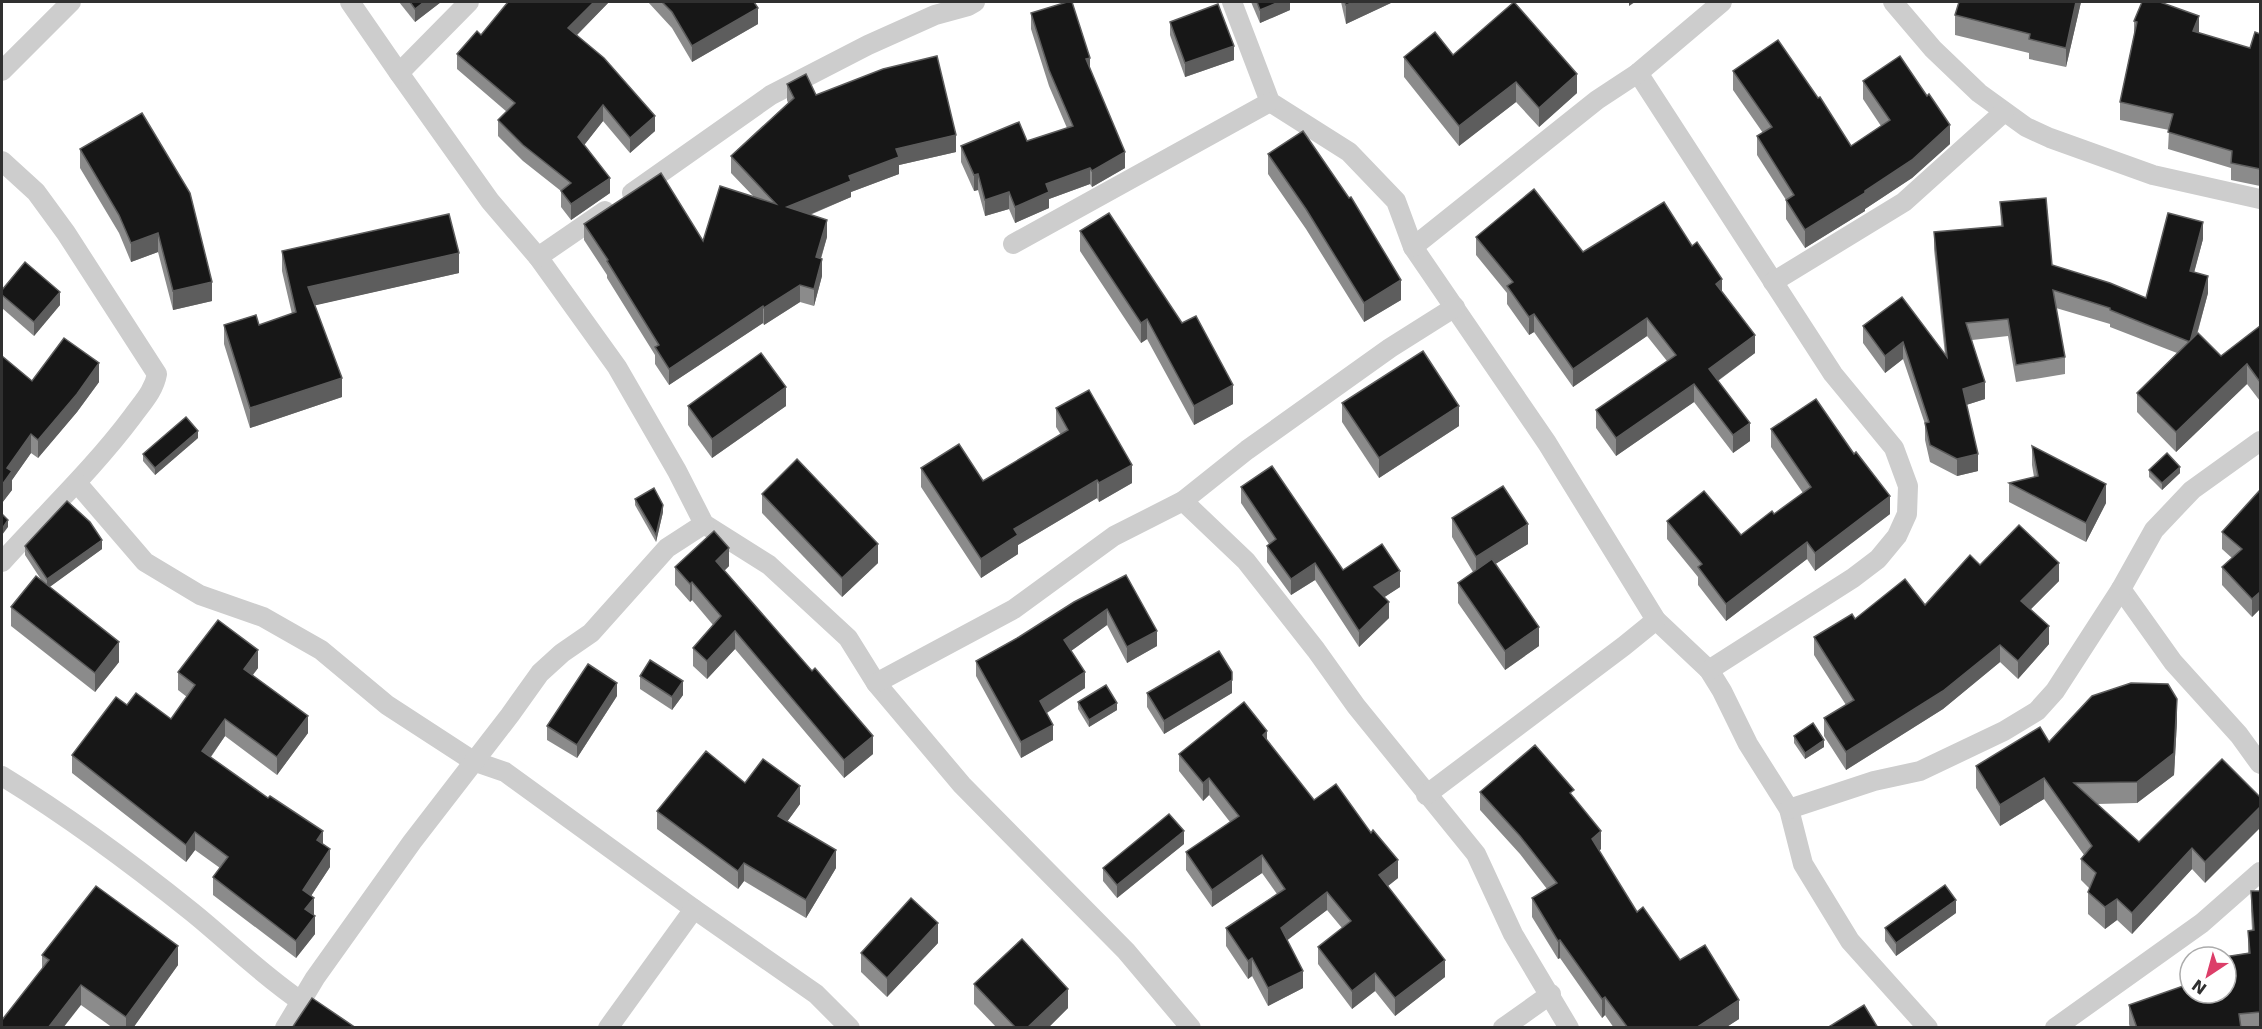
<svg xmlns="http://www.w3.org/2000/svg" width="2262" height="1029" viewBox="0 0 2262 1029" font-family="'DejaVu Sans',sans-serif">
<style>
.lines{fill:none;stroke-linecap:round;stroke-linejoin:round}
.minor{stroke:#cdcdcd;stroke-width:20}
.wall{fill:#8b8b8b}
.shaded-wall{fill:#5d5d5d}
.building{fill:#171717;stroke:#5d5d5d;stroke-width:1.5}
</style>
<rect width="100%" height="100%" fill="#fff"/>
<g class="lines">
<!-- minor -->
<g class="minor">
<path d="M350,2l49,71 91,128 48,56 79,110 60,104 27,53 65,41 79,73 28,45 86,102 164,166 65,77"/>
<path d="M1232,2l38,100 79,50 47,49 17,46 134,196 109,177 53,50 13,21 26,53 41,65 14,55 47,77 78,87"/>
<path d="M1893,2l40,47 46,44 47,34 24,11 103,37 107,24"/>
<path d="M2,71l69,-69"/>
<path d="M399,73l70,-71"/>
<path d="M1638,73l195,301 61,74 14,38 -1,28 -10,22 -19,23 -25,19 -144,92"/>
<path d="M2,161l34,31 30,41 91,141c-3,17 -15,29 -25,43 -39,52 -87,97 -130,145"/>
<path d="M632,193l139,-98 97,-50 67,-30 33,-9 7,-4"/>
<path d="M1013,244l257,-142"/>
<path d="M1413,247l184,-147 41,-27 84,-71"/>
<path d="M538,257l67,-46"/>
<path d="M1773,282l131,-80 100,-90"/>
<path d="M77,483l68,79 55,33 63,22 58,33 66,55 86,56 32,11 189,137 122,85 34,34"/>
<path d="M1183,501l63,60 70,89 40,56 120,148 37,80 56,94"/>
<path d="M2121,589l52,73 66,73 21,29"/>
<path d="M876,683l138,-74 100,-73 69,-35 64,-51 143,-102 65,-41"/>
<path d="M2,776c67,41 129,87 190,136 37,30 71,64 110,90"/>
<path d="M1426,795l198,-149 32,-26"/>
<path d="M1789,809l85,-28 46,-10 84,-40 33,-20 18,-20 66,-102 33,-59 38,-40 68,-49"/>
<path d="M285,1028l30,-50 97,-136 98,-127 30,-42 22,-20 29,-20 76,-85 37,-24"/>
<path d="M608,1028l86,-119"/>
<path d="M1503,1028l48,-34"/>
<path d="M2055,1028l147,-105 58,-51"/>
</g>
</g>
<!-- wall -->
<g class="wall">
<path d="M399,2h42l-26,20z"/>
<path d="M508,2h101l-32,33 78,96 -25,22 -27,-32 -19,24 26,48 -39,27 -10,-13v-16l-38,-30 -25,-25v-16l9,-8 -50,-43v-15l24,-19z"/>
<path d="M648,2h106l4,22 -66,38 -20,-34z"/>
<path d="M1251,2h39v8l-30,13z"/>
<path d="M1341,2h52l-47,22z"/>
<path d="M1959,2h122l-15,65 -37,-8v-6l-74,-18v-20z"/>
<path d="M1031,13l59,56 35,99 -33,19 -2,-3 -41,15v9l-34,15 -6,-14 -24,7 -7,-26 -4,1 -13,-29v-16l66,-5 40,-13 -18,-42 -18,-57z"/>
<path d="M2134,21l65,12 51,15 10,-14v152l-29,-6v-12l-63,-19 1,-19 -49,-10v-18l14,-67z"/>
<path d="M1170,22l64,38 -49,17 -15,-42z"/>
<path d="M1453,55l124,38 -38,34 -23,-25 -57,44 -55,-69v-20z"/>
<path d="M1733,71l118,75 30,-20 -18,-27v-18l87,63 -38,34 -47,31v2l-60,37 -19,-29v-19l-29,-45v-19l6,-3 -30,-43z"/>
<path d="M787,84l29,11 140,57 -57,13v9l-48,18v5l-41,18 17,22 -6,22 1,17 -8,30 -14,-4 -36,23 -1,-2 -94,62 -14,-21v-9l-48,-77v-3l-23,-35v-16l119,17 51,-44 -23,-24v-17l57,-53 -1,-3z"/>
<path d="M142,113l70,188 -39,9 -15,-58 -27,10 -12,-29 -39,-65v-19z"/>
<path d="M1268,154l133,146 -37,22 -58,-93 -38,-55z"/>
<path d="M2000,202l52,63 94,33 57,-59 -9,33 14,21 -11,42 24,21 39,-30v75l-13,-17 -71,68 -39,-40v-19l40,-40 -67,-26v-3l-54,-16 9,49v17l-49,8 -8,-46 -36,4 13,59 -19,6 12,66 -21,5 -27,-14 -5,-22v-16l-22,-65 -18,14 -22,-30v-17l82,29 -11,-106v-17l67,-6z"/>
<path d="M1080,231l153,173 -39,21 -47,-86 -6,4 -61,-92z"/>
<path d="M1476,237l107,15 139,41 33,60 -37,28 32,60 -17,12 -39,-51 -78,54 -20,-28v-18l71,-49 -20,-25 -74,51 -39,-55 -5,3 -22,-31v-11l-31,-38z"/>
<path d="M282,251l177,22 -144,32 27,92 -92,31 -26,-84v-19h35l33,-11 -10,-43z"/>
<path d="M2,290l58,15 -26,31 -32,-28z"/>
<path d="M2,356l30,25 67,1 -22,30 -39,46 -7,-5 -19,27v10l-10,13z"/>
<path d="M1342,403l117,23 -80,52 -37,-56z"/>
<path d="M688,406h98l-74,52 -24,-33z"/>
<path d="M1056,408l76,75 -33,19 -2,-4 -79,47v9l-37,24 -60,-91v-19l62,13 78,-46 -5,-8z"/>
<path d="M1771,429l119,85 -75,57 -8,-12 -81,62 -28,-36v-8l-31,-38v-18l74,14 33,-21 29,-21 -32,-46z"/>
<path d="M198,438l-43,37 -12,-14v-7z"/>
<path d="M2032,446l74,57 -20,39 -77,-40v-19l25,-6 -2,-12z"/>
<path d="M2149,470l31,3 -18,17 -13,-13z"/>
<path d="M1241,487l102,83 57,17 -16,10 5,21 -30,29 -44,-67 -24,15 -24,-33v-16l2,-2 -28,-41z"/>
<path d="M2260,490v119l-8,8 -30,-32v-18l10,-9 -10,-9v-17z"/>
<path d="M762,494l116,69 -36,34 -80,-84z"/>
<path d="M635,499l28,13 -7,30 -21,-37z"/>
<path d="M1452,518l76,26 -33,20 44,82 -34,24 -47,-67v-20l15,-11 -21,-35z"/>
<path d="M25,546l77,3 -53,38 70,75 -24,30 -84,-66v-19l31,-26 -17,-26z"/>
<path d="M1980,565l79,16 -29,29 19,34 -31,35 -18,-17 -57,47 -97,61 -22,-34v-18l22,-13 -32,-50v-18l111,-32z"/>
<path d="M729,566l-5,5 149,183 -29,24 -109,-129 -28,30 -14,-13v-18l20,-23 -21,-25 -2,2 -15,-17v-18z"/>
<path d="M1126,575l31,71 -30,17 -20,-38 -36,26 14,37 -38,25 6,27 -32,18 -45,-82v-15l43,-24z"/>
<path d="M258,668l-5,7 55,58 -31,42 -52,-39 -14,21 112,87 7,23 -19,29 3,19 1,19 -19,24 -83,-63v-18l7,-9 -25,-18 -9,12 -114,-89v-18l55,-50 44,14 16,-22 -9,-7v-18z"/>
<path d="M640,676l43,19 -11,15 -32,-21z"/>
<path d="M1232,680v13l-68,41 -17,-27v-14z"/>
<path d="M617,696l-40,62 -30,-18v-14z"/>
<path d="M1078,702l39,8 -28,17 -11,-18z"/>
<path d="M2177,721l-3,54 -37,28 -40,1 42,38 83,-83 -17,124 -13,-14 -60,65 -15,-14 -12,9 -17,-15v-22l2,-3 -9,-9v-21l3,-4 -40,-56 -44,27 -24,-38v-22l73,-24z"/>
<path d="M1794,736l30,11 -19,12 -11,-16z"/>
<path d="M1267,741l47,59 84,78 -10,8 57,91 -50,39 -20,-25 -23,18 -34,-45v-17l24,-19 -15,-18 -40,30 16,48 -35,18 -16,-30 -4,3 -22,-33v-18l51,-34 -15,-21 -50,34 -26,-37v-18l44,-30 -21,-27 -6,6 -24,-30v-17z"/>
<path d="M745,783l55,21 -13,18 49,46 -30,50 -62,-37 -6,8 -81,-60v-18z"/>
<path d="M1480,792l94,5 27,52 -2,2 38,61 43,48 59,59 -14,9h-111l-9,-13 -3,3 -42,-60 -2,1 -26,-42v-19l15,-9 -27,-35 -40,-44z"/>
<path d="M1184,844l-67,54 -14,-17v-13z"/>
<path d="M2251,891h9v137h-130l-1,-4v-19l57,-20 -1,-22 63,-10v-22l4,-1 -1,-19z"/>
<path d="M1956,913l-60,43 -11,-15v-13z"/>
<path d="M938,943l-51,54 -26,-25v-19z"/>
<path d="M42,955l136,10 -45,63h-20l-32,-23 -39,-37z"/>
<path d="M974,984l94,24 -20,20h-51l-23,-24z"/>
</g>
<!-- shaded-wall -->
<g class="shaded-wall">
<path d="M424,2h17l-26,20v-13z"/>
<path d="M594,2h15l-41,42v-16z"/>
<path d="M1279,2h11v8l-30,13v-13z"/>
<path d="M1354,2h39l-47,22v-19z"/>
<path d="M1629,2h6l-6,4z"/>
<path d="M2076,2h5l-15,65v-19z"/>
<path d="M758,8v16l-66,38v-16z"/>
<path d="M2199,16v17l-6,-2z"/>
<path d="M1234,46v14l-49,17v-14z"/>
<path d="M1090,58v16l-4,-15z"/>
<path d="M1577,74v19l-38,34v-19z"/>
<path d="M1516,82v20l-57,44v-20z"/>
<path d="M603,105v16l-25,32v-16z"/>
<path d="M655,116v15l-25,22v-15z"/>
<path d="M1950,125v19l-38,34 -47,31v2l-60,37v-18l60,-39z"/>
<path d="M956,135v17l-57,13v9l-48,18v5l-64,27v-17l62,-31 47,-27z"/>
<path d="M1125,152v16l-33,19v-16z"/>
<path d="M1090,168v16l-41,15v9l-34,15v-16l31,-23z"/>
<path d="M978,174v16l-4,1v-16z"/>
<path d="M610,178v15l-39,27v-16z"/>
<path d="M1009,192v17l-24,7v-16z"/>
<path d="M827,220v17l-11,37v-17z"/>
<path d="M2203,222v17l-13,49v-17z"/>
<path d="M158,233v19l-27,10v-19z"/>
<path d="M459,253v20l-151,34v-20z"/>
<path d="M822,259v17l-8,30v-17z"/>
<path d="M2208,276v17l-18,66v-17z"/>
<path d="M1722,279v18l-6,-13z"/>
<path d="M1401,280v20l-37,22v-19z"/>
<path d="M212,282v19l-39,9v-19z"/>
<path d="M800,285v17l-36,23v-17z"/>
<path d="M60,292v13l-26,31v-14z"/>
<path d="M763,306v17l-94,62v-16z"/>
<path d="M1534,314v18l-5,3v-18z"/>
<path d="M1647,318v18l-74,51v-18z"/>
<path d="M1147,319v20l-6,4v-20z"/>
<path d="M1755,335v18l-46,34v-18z"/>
<path d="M1903,342v17l-18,14v-17z"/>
<path d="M99,363v19l-22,30 -39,46v-18z"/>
<path d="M2247,364v20l-71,68v-20z"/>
<path d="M342,378v19l-92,31v-20z"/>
<path d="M1985,382v17l-22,7v-17z"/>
<path d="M1694,384v18l-78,54v-18z"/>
<path d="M1233,385v19l-39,21v-19z"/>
<path d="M786,387v19l-74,52v-19z"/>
<path d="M1459,406v20l-80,52v-20z"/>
<path d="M1750,423v18l-17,12v-18z"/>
<path d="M198,431v7l-43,37v-7z"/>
<path d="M31,434v19l-19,27v10l-10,13v-18l5,-17z"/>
<path d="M1978,454v17l-21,5v-17z"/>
<path d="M1132,465v18l-33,19v-19z"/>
<path d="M2180,467v6l-18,17v-7z"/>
<path d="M1097,480v18l-79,47v9l-37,24v-19l33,-30z"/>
<path d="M2106,484v19l-20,39v-19z"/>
<path d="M1890,496v18l-75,57v-18z"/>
<path d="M663,505v7l-7,30v-7z"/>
<path d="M8,520v7l-6,8v-6z"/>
<path d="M1528,524v20l-52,32v-19z"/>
<path d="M102,540v9l-55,40v-10z"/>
<path d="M1807,542v17l-81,62v-17z"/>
<path d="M878,544v19l-36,34v-19z"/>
<path d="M729,548v18l-13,13v-18z"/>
<path d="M1315,563v17l-24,15v-16z"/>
<path d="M2059,563v18l-38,38v-18z"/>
<path d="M1400,571v16l-26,17v-17z"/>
<path d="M692,582v18l-2,2v-18z"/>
<path d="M2260,592v17l-8,8v-18z"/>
<path d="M1389,602v16l-30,29v-16z"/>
<path d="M1107,609v16l-43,31v-16z"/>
<path d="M2049,626v18l-31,35v-18z"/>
<path d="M1539,627v19l-34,24v-19z"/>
<path d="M735,631v18l-28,30v-18z"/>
<path d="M1157,631v15l-30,17v-16z"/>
<path d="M119,642v20l-24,30v-19z"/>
<path d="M2000,645v17l-57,47 -97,61v-18z"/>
<path d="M258,650v18l-14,18v-17z"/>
<path d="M1085,672v16l-45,29v-16z"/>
<path d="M1232,680v13l-68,41v-13z"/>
<path d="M683,681v14l-11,15v-13z"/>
<path d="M617,683v13l-40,62v-13z"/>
<path d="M2177,699v22l-3,54 -37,28v-21z"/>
<path d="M1117,703v7l-28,17v-7z"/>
<path d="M308,716v17l-31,42v-18z"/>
<path d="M225,719v17l-23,33v-18z"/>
<path d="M1053,725v15l-32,18v-16z"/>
<path d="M1267,731v18l-4,-14z"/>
<path d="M873,736v18l-29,24v-18z"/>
<path d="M1824,740v7l-19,12v-6z"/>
<path d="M1209,778v17l-6,6v-18z"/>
<path d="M2044,778v21l-44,27v-21z"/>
<path d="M800,786v18l-22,30v-18z"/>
<path d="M2260,807v21l-55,55v-21z"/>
<path d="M323,831v18l-6,-9z"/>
<path d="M1184,831v13l-67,54v-13z"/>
<path d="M1601,831v18l-9,8v-18z"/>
<path d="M195,832v18l-9,12v-17z"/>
<path d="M2192,848v21l-60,65v-21z"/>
<path d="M330,849v18l-27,41v-18z"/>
<path d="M836,850v18l-30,50v-18z"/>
<path d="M1262,855v18l-50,34v-17z"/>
<path d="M1398,860v18l-19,15v-18z"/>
<path d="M744,863v18l-6,8v-18z"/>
<path d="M1327,892v18l-46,35v-17z"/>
<path d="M314,898v18l-9,-7z"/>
<path d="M2117,899v21l-12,9v-22z"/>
<path d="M1956,900v13l-60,43v-13z"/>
<path d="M315,916v18l-19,24v-17z"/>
<path d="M938,923v20l-51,54v-19z"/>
<path d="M1560,940v18l-2,1v-18z"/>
<path d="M178,946v19l-45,63h-7v-11z"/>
<path d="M1252,958v18l-4,3v-18z"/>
<path d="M1445,960v17l-50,39v-18z"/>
<path d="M1303,971v17l-35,18v-18z"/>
<path d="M1375,973v18l-23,18v-18z"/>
<path d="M81,985v20l-18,23h-15z"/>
<path d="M1068,989v19l-20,20h-21z"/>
<path d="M1605,997v18l-3,3v-19z"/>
<path d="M1739,1000v19l-14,9h-29z"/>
</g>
<!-- building -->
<g class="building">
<path d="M410,2h14l-9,7z"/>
<path d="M508,2h86l-26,26 36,30 51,58 -25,22 -27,-33 -25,32 32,41 -39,26 -10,-13 10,-8 -48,-38 -25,-25 17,-17 -58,-49 20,-23 4,4z"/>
<path d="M662,2h92l4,6 -66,38 -20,-34z"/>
<path d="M1067,2h5l18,56 -4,1 39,93 -33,19 -2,-3 -44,16 3,8 -34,15 -6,-15 -24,8 -7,-26 -4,1 -13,-29 58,-24 8,19 46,-15 -24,-56 -18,-57z"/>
<path d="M1257,2h22l-19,8z"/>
<path d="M1345,2h9l-8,3z"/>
<path d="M1514,2l63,72 -38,34 -23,-26 -57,44 -55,-69 31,-25 18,23z"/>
<path d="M1959,2h117l-10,46 -37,-9 1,-5 -75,-19z"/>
<path d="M2142,2h18l39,14 -6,15 57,17 5,-16 5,2v135l-29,-6 1,-12 -64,-19 5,-18 -53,-12 17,-80 -3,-1z"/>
<path d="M1218,4l16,42 -49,17 -15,-41z"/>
<path d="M1778,40l40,58 2,-1 31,49 39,-26 -27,-39 37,-25 27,40 2,-2 21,31 -38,35 -47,31v2l-60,37 -19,-30 8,-5 -37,-59 15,-9 -39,-56z"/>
<path d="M937,56l19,79 -60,14 3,8 -50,19 2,5 -64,26 40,13 -11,37 6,2 -8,30 -14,-4 -36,23 -1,-2 -94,63 -14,-22 4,-2 -52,-84 1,-1 -24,-36 77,-51 42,68 17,-55 56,18 -45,-48 63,-58 -7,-14 19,-10 10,21 67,-26z"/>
<path d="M142,113l48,80 22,89 -39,9 -15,-58 -27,10 -12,-28 -39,-66z"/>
<path d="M1303,131l46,67 2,-1 50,83 -37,23 -58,-94 -38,-55z"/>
<path d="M1534,189l49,63 81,-50 28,44 5,-4 25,37 -6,5 39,51 -46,34 41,54 -17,12 -39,-51 -78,54 -20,-28 80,-55 -29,-37 -74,51 -39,-55 -5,3 -22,-31 6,-4 -37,-45z"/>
<path d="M2046,198l6,67 58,18 36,15 22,-85 35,9 -13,49 18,5 -18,66 -80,-32v-2l-57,-18 12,67 -49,8 -8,-46 -42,4 19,59 -22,7 15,65 -21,5 -27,-14 -5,-22 4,-1 -26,-80 -18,14 -22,-30 39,-29 45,60 -13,-125 69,-6 -3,-24z"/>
<path d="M1109,213l73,110 14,-7 37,69 -39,21 -47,-87 -6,4 -61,-92z"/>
<path d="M449,214l10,39 -151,34 34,91 -92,30 -26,-83 32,-10 3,10 37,-13 -14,-61z"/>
<path d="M25,262l35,30 -26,30 -32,-27v-5z"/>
<path d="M2260,326v56l-13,-18 -71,68 -39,-39 61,-60 23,23z"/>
<path d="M64,338l35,25 -22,31 -39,46 -7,-6 -24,34 5,3 -10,14v-129l30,25z"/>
<path d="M1423,351l36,55 -80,52 -37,-55z"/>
<path d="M761,353l25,34 -74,52 -24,-33z"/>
<path d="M1089,390l43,75 -33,18 -2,-3 -83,49 4,6 -37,24 -60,-91 38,-24 24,37 85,-51 -12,-22z"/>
<path d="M1816,399l38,55 2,-2 34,44 -75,57 -8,-11 -81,62 -28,-37 4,-3 -35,-43 37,-30 37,44 31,-24 2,3 37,-27 -40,-58z"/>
<path d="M186,417l12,14 -43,37 -12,-14z"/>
<path d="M2032,446l74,38 -20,39 -77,-40 29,-7z"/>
<path d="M2167,453l13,14 -18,16 -13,-13z"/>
<path d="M797,459l81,85 -36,34 -80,-84z"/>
<path d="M1272,466l71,104 39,-26 18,27 -26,16 15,15 -30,29 -44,-68 -24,16 -24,-33 9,-7 -35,-52z"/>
<path d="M1503,486l25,38 -52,33 -24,-39z"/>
<path d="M654,488l9,17 -7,30 -21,-36z"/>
<path d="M2260,490v102l-8,7 -30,-32 20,-18 -20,-17z"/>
<path d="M67,501l23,21 12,18 -55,39 -22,-33z"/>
<path d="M2,514l6,6 -6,9z"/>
<path d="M2019,525l40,38 -38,38 28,25 -31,35 -18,-16 -57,46 -97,61 -22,-34 30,-18 -40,-63 38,-23 3,5 50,-40 20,26 45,-50 10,10z"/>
<path d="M714,531l15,17 -13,13 96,110 3,-3 58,68 -29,24 -109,-129 -28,30 -14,-13 28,-32 -29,-34 -2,2 -15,-17z"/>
<path d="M1492,559l47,68 -34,24 -47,-68z"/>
<path d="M1126,575l31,56 -30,16 -20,-38 -43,31 21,32 -45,29 13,24 -32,17 -45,-81 43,-24 55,-35z"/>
<path d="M36,576l83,66 -24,31 -84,-66z"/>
<path d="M218,620l40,30 -14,19 64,47 -31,41 -52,-38 -23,32 66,47 2,-2 53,35 -6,9 13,9 -27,41 11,8 -9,11 10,7 -19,25 -83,-64 15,-20 -33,-25 -9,13 -114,-90 44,-58 11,8 9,-12 35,26 24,-34 -17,-13z"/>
<path d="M1219,651l13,21v8l-68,41 -17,-28z"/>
<path d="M650,660l33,21 -11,16 -32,-21z"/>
<path d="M588,664l29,19 -40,62 -30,-19z"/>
<path d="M2131,683l37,1 9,15 -3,54 -37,29 -63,1 65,59 83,-83 38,38v10l-55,55 -13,-14 -60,65 -15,-14 -12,8 -17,-15 8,-19 -15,-14 11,-13 -48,-68 -44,27 -24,-39 64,-39 9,15 43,-46z"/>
<path d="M1106,685l11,18 -28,17 -11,-18z"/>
<path d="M1244,702l23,29 -4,4 51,65 22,-16 35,49 2,-3 25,30 -19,15 66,85 -50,38 -20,-25 -23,18 -34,-44 33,-26 -24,-29 -46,36 22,43 -35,17 -16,-30 -4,3 -22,-33 59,-39 -23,-34 -50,35 -26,-38 53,-36 -30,-38 -6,5 -24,-29z"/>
<path d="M1813,723l11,17 -19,13 -11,-17z"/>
<path d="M1535,745l39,45 -4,3 31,38 -9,8 45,73 6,-5 37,53 25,-15 34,55 -43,28h-68l-23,-31 -3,2 -42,-59 -2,1 -26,-43 25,-15 -37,-47 -40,-44z"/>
<path d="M706,751l39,32 18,-24 37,27 -22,30 58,34 -30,50 -62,-37 -6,8 -81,-60z"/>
<path d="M1169,814l15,17 -67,54 -14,-17z"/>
<path d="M1945,885l11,15 -60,43 -11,-15z"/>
<path d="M96,886l82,60 -52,71 -45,-32 -33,43h-46v-8l47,-60 -7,-5z"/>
<path d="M2251,891h9v121l-21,2 2,14h-104l-8,-23 60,-21 -4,-21 5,-1v31h36v-36h-2l26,-4 -2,-22 6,-1z"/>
<path d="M911,898l27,25 -51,55 -26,-25z"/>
<path d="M1022,939l46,50 -41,39h-11l-42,-44z"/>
<path d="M312,998l44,30h-64z"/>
<path d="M1864,1005l14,23h-51z"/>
</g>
<!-- border -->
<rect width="2262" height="1029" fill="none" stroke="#303030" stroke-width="6"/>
<!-- north arrow -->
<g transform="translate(2208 975) rotate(216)"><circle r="28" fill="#ffffff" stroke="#acacac" stroke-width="1.5"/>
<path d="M0-4.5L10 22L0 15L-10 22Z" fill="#dc3e69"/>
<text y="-9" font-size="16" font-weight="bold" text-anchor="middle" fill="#303030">N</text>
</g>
</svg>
